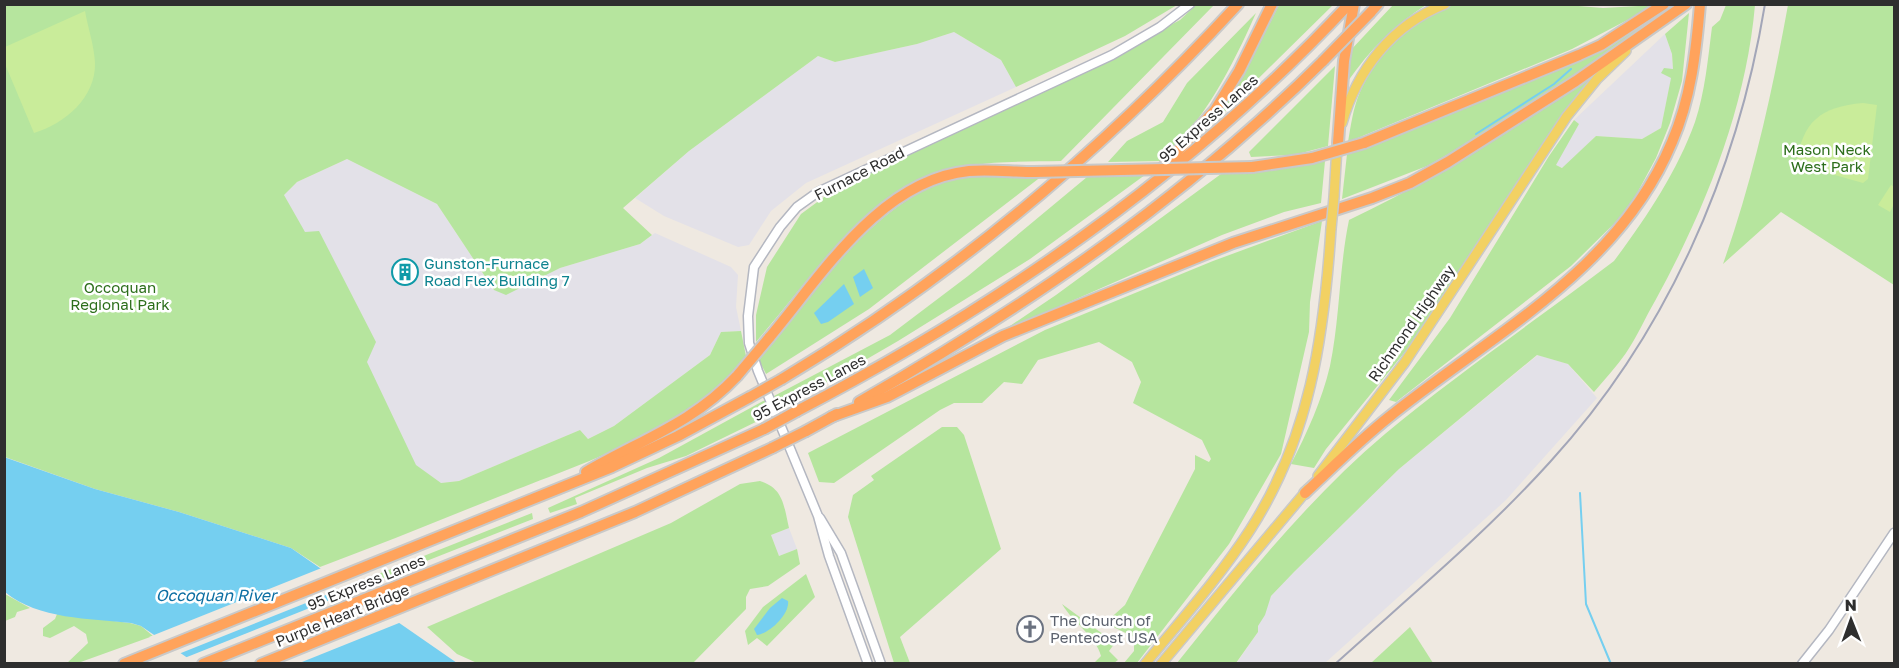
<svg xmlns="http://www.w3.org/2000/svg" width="1899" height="668" viewBox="0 0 1899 668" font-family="'Golos Text',sans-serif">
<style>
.industrial{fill:#e3e1e8}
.green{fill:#b6e59e}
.pitch{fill:#c9ec9a}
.water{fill:#75cff0}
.pier{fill:#efe9e1}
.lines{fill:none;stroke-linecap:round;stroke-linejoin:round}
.stream{stroke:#75cff0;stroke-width:2}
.secondary-casing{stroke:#b4b7c1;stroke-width:11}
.primary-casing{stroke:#c9c9c9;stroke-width:12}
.highway-casing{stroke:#c9c9c9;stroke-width:14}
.secondary{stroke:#fff;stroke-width:8}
.primary{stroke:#f2d163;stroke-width:9}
.highway{stroke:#ffa35c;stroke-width:10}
.rail{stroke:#a3a6b8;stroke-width:2}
.primary-bridge-casing{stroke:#c9c9c9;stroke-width:12;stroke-linecap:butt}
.highway-bridge-casing{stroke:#c9c9c9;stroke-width:14;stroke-linecap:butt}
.primary-bridge{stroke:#f2d163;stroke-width:9}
.highway-bridge{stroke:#ffa35c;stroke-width:10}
.labels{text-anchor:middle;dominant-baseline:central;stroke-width:5;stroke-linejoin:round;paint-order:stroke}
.street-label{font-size:15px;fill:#2e2e2e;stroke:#fff}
.park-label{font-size:15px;fill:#2c6e1b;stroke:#fff}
.culture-label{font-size:15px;fill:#0d838f;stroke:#fff;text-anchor:start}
.worship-label{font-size:15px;fill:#5b616d;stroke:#fff;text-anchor:start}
.water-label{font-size:16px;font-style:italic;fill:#0d6fa3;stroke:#fff}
</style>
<rect width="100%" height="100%" fill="#efe9e1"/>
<!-- industrial -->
<g class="industrial">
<path d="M954,32l47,28 15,27 -210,96 -35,28 -22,34 -11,2 -74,-31 -29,-18 54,-47 129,-95 17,6 82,-18z"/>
<path d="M1665,34l7,20 1,15 -12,59 -19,11 -46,-3 -33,32 -8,-3 24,-41 -5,-4z"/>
<path d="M347,159l90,45 57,86 41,-11 25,-11 80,-24 15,-11 76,34 7,8 -2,32 5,24 -20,1 -11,23 -96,71 -26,13 -8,-9 -121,51 -18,2 -25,-17 -132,-271 13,-13z"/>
<path d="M1538,355l30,9 29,34 -91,102 -181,163 -89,1 22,-32v-6l13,-30 23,-24 105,-103z"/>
<path d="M789,528l8,21 -18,7 -8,-21z"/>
</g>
<!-- green -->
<g class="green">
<path d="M1457,4h97l49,4 53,-3 -84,44 -224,93c3,-17 5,-34 12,-50 18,-40 55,-76 97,-88z"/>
<path d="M4,5h1173l-52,31 -109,51 -15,-27 -47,-28 -37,12 -82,18 -17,-6 -129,95 -66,57 29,27 -12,9 -80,24 -54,27 -12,-5 -57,-86 -90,-45 -50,23 -13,13 21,37 14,-1 57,111 -9,20 49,103 25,18 18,-2 121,-51 8,9 26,-13 96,-71 11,-23 20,-1 5,25c-59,75 -156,104 -243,139 -61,24 -121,49 -183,72l-29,-19 -112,-36 -84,-23 -90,-32z"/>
<path d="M1196,5h18l-153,156c-45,1 -94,-1 -136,16 -63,25 -124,113 -169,165v-27l11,-48 34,-53 42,-31 207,-94 130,-69z"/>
<path d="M1279,5h54l-134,132 44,-61z"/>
<path d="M1393,5h33c-32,20 -56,45 -78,76l1,-29z"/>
<path d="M1670,5h8l-77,53 -131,84 -43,24 -85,33 5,-45 219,-88 54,-28z"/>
<path d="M1726,5h29c-9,103 -50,205 -100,296 -10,17 -18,36 -29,52 -9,13 -21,26 -32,39l-26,-28 -31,-9 -138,114 -105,103 -23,24 -6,19 -7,11v6l-22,31h-59c64,-80 129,-162 208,-229 73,-61 153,-115 229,-173 32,-43 63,-89 81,-139 10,-30 13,-64 17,-95l8,-7z"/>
<path d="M1788,5h106v280l-113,-73 -58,52c30,-85 49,-171 65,-259z"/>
<path d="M1256,13c-23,52 -52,109 -95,148l-53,1 19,-21 36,-19 24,-39z"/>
<path d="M1689,13l-7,68 -12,42 -14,35 -28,52 -57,56 -175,136 -7,-2 61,-82 99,-162 25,-36 5,4 -23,41 6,3 34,-32 46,3 19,-11 10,-50 -10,-5 3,-5 9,1 -1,-15 -7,-20z"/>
<path d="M1610,62l-30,30 -171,255 -83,102 -12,19 -23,-4c16,-31 31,-64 39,-98 10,-48 9,-98 19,-146 92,-44 178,-98 261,-158z"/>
<path d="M1335,66l-7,80 -34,9 -43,2 -2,-5z"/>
<path d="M1325,161l-4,42 -37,9 -62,23 -221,97 55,-37 165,-121z"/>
<path d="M1149,172l-119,87 -132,82 -119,69 -5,-14 116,-61 78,-59 119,-99z"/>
<path d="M1042,176l-173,133 -103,65 -7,-14c48,-61 121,-167 200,-182 26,-4 56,-1 83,-2z"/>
<path d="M1322,221l-12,81 -1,30 -28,122 -52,90 -92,119h-13l10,-12v-14l-29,-14 20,-18 70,-136v-14l14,7 2,-3 -9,-19 -69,-37 8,-21 -9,-20 -33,-20 -61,18 -16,24 -18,-2 -22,21h-28l-14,7 -106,73 -15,-1 -11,-29 237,-123 168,-69z"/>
<path d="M765,400l7,14 -86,42 -39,12 -72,30 2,6 -27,9 -2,-5 111,-50z"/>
<path d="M942,427h15l7,8 37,114 -101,88 10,26h-16l-46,-146 5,-22 21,-15 -3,-4z"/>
<path d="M760,481c24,7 24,26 29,47l-18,7 8,21 18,-7 3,15 -32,22 -18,3 -4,8v12l-53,54h-216l-20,-9 -30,-27 244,-104 69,-39z"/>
<path d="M532,513l1,6 -180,71 -5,-4z"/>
<path d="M806,574l9,23 -48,49 -10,-8 -9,7 -3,-14 18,-24z"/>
<path d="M5,594l25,14 -13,4 -2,5 -10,4z"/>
<path d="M1062,604l53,39 -6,8 9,9 -4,3h-20l7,-7c-5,-20 -28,-33 -39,-52z"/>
<path d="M57,614l73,9 11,3 12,10 -75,27 -12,1 22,-21 -2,-9 -12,-8 -24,12 -7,-2v-8l12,-9z"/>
<path d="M1410,627l23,36h-62z"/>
</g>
<!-- pitch -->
<g class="pitch">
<path d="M85,11c3,17 9,34 10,52 1,34 -30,61 -61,70l-29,-69v-17z"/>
<path d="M1863,103l14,2 -9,74 -5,4 -67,-19c7,-43 24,-57 67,-61z"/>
<path d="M1891,185l3,2v17l-4,8 -12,-7z"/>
</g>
<!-- water -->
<g class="water">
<path d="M864,269l9,19 -13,9 -7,-20z"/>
<path d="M844,284l10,20 -26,18 -7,2 -7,-11z"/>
<path d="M4,457l91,32 84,23 112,36 166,115h-262l-54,-37 -10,-3c-42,-5 -92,-3 -126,-31z"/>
<path d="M782,598l6,3c2,13 -19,33 -31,34l-3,-6 16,-21z"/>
</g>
<!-- pier -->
<g class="pier">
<path d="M324,567l27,18 -175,70 -27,-18z"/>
<path d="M357,589l47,32 -107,43h-108l-7,-5z"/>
</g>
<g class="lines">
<!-- stream -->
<g class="stream">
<path d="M1476,134l78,-50 17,-15"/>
<path d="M1580,493l6,111 25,60"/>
</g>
<defs>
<g id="secondary">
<path d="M820,518l21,35 40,111"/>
<path d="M868,664l-39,-108 -11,-40 -60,-145 -9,-28 -1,-27 6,-49 26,-40 17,-20 21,-15 294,-137 48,-28 30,-23"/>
<path d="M1802,664l27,-34 65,-97"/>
</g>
<g id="primary">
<path d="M1342,123c15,-53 50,-98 103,-119"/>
<path d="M1334,197l3,-51"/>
<path d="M1318,476l87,-114 162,-246 30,-37 29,-28"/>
<path d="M1145,664c36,-44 74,-86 105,-134 60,-93 74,-193 81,-301"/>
<path d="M1161,664l147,-175"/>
</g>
<g id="highway">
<path d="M1370,13l8,-9"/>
<path d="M1338,143l6,-82 10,-57"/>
<path d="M1364,143l215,-88 22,-10 63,-41"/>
<path d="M1252,167l60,-9"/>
<path d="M1159,172l56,-62 24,-39 33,-67"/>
<path d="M769,338c53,-63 111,-158 200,-167 21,-2 44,1 65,1"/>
<path d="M782,379c171,-102 321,-228 456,-375"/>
<path d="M859,402c168,-96 326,-204 464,-341"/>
<path d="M797,411c204,-106 394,-238 552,-407"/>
<path d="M831,417l56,-20 116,-61 136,-55 94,-38 139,-45 38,-15 38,-21 128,-81 110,-77"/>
<path d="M806,431l31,-17"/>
<path d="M586,472c54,-32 106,-48 151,-96"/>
<path d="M1305,493c28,-26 55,-53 84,-76 103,-83 230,-147 283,-275 19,-44 24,-90 28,-138"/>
<path d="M124,664l488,-197 66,-31 72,-39"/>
<path d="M203,664l378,-152 183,-83"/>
<path d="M261,664l374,-152 137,-64"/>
</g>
</defs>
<!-- secondary casing -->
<use href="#secondary" class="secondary-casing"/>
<!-- primary casing -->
<use href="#primary" class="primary-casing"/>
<!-- highway casing -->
<use href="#highway" class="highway-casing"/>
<!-- secondary -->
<use href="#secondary" class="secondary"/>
<!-- primary -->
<use href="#primary" class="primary"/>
<!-- highway -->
<use href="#highway" class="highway"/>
<!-- rail -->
<path class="rail" d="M1335,664c73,-66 149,-129 215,-202 116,-127 187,-288 215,-458"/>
<defs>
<path id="primary-bridge" d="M1331,229l3,-32"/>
<g id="highway-bridge">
<path d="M1323,61l47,-48"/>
<path d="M1312,158l52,-15"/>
<path d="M1034,172l218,-5"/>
<path d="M737,376l32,-38"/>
<path d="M750,397l32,-18"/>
<path d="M764,429l33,-18"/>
<path d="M772,448l34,-17"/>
</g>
</defs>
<!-- primary-bridge casing -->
<use href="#primary-bridge" class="primary-bridge-casing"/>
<!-- highway-bridge casing -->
<use href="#highway-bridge" class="highway-bridge-casing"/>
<!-- primary-bridge -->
<use href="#primary-bridge" class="primary-bridge"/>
<!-- highway-bridge -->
<use href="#highway-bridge" class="highway-bridge"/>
</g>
<!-- icons -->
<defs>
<symbol id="building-ring" viewBox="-11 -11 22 22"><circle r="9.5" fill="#fff" stroke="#0f9aa8" stroke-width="1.5"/><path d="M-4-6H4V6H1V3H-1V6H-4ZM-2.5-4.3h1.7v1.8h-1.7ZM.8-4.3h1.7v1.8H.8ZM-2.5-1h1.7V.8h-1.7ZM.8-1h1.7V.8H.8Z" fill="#0f9aa8"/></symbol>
<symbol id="church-ring" viewBox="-11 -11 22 22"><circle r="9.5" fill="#fff" stroke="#6b7280" stroke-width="1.5"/><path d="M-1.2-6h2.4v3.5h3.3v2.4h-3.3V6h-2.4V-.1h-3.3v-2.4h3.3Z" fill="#6b7280"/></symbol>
</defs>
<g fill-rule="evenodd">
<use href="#building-ring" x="390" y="257" width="30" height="30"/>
<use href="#church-ring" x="1015" y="614" width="30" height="30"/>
</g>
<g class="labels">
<!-- street labels -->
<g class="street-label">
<text transform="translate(1208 118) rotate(-41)">95 Express Lanes</text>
<text transform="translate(859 173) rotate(-27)">Furnace Road</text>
<text transform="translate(1411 323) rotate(-55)">Richmond Highway</text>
<text transform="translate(809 387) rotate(-28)">95 Express Lanes</text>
<text transform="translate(366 582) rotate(-22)">95 Express Lanes</text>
<text transform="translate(342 615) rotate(-22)">Purple Heart Bridge</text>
</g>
<!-- park labels -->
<g class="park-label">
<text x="1827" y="149">Mason Neck<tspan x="1827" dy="17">West Park</tspan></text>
<text x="120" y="287">Occoquan<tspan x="120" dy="17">Regional Park</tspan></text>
</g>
<!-- culture labels -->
<g class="culture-label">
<text x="424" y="263">Gunston-Furnace<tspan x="424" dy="17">Road Flex Building 7</tspan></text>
</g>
<!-- worship labels -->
<g class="worship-label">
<text x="1050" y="620">The Church of<tspan x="1050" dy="17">Pentecost USA</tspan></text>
</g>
<!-- water labels -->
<g class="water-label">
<text x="216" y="595">Occoquan River</text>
</g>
</g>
<!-- border -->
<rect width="1899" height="668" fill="none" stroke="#2e2e2e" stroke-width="12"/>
<!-- north arrow -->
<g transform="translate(1851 620) rotate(359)" stroke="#ffffff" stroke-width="4.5" paint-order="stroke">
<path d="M0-4.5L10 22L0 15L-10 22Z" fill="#2e2e2e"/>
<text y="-9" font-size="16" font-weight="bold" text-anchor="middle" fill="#2e2e2e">N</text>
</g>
</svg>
